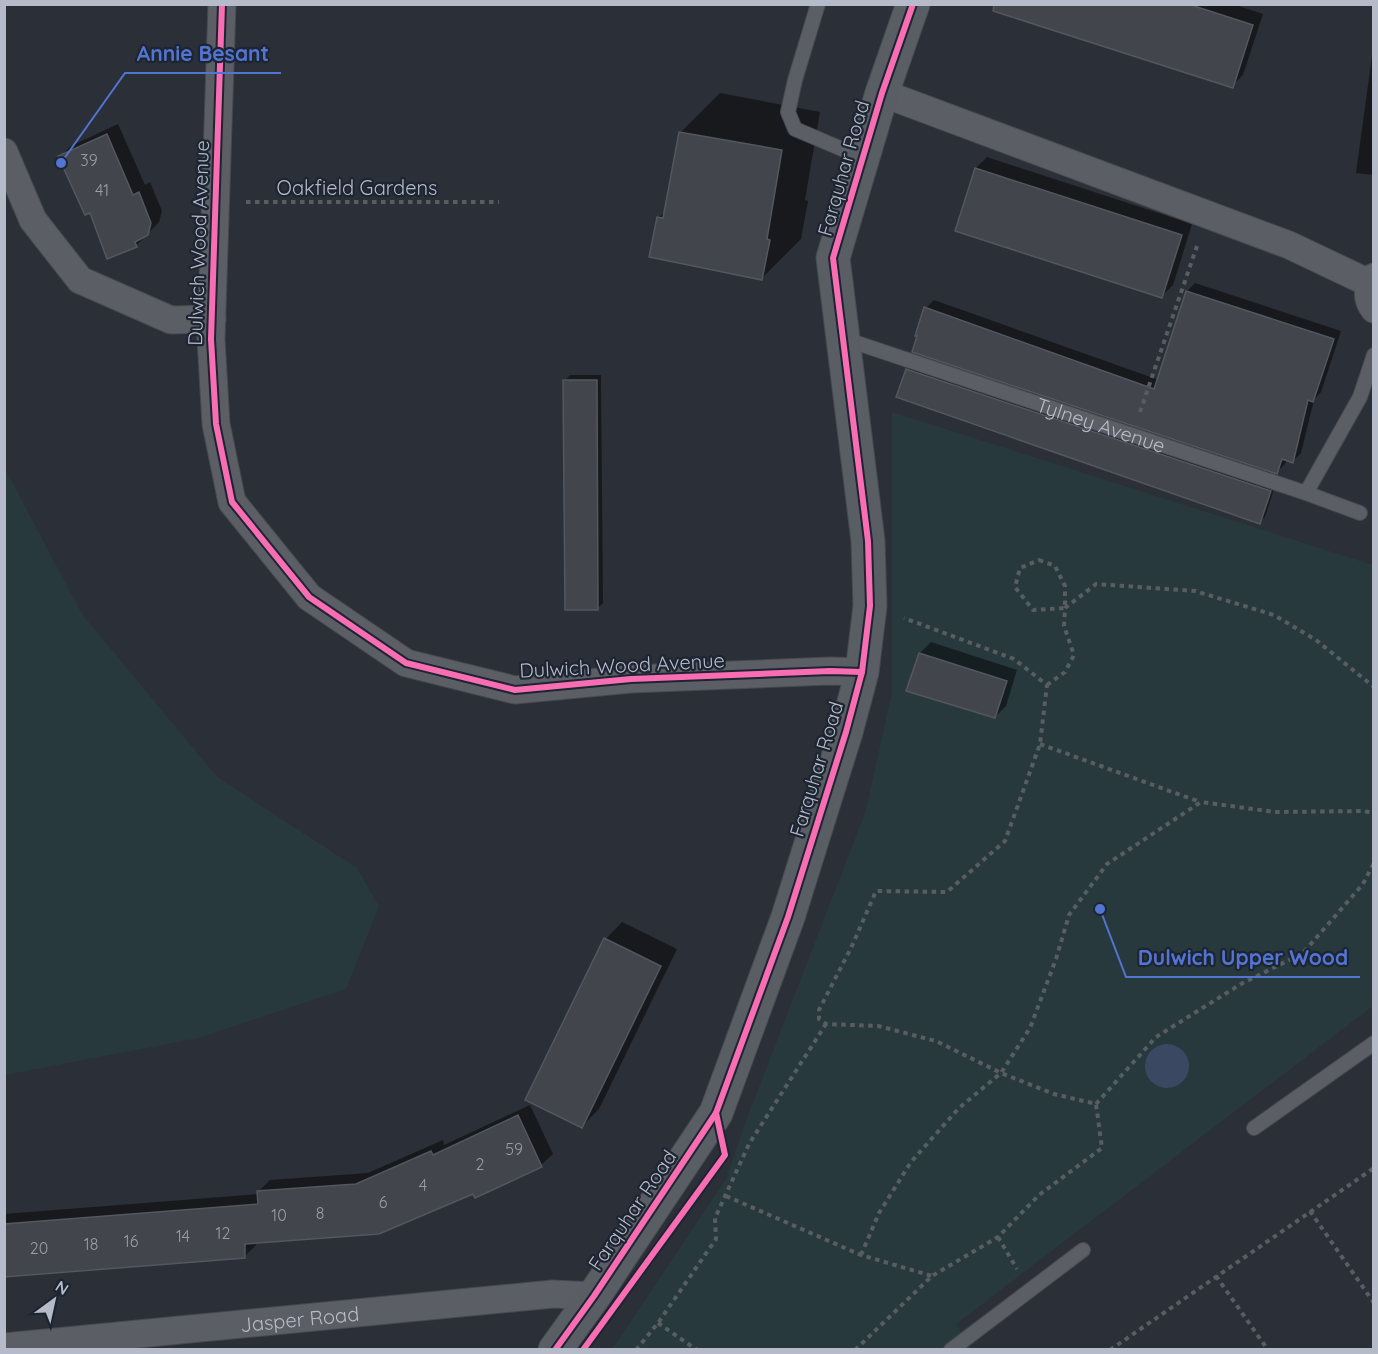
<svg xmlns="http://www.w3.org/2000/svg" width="1378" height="1354" viewBox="0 0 1378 1354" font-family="Quicksand,sans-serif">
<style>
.green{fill:#28393d}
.water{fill:#3a4861}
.shadow{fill:#0007}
.building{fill:#42454c;stroke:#53575f;stroke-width:1.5}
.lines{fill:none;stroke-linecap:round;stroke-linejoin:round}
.lane-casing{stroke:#464a50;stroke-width:16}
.street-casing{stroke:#464a50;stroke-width:29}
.secondary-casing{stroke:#464a50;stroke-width:35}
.path{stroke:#585d62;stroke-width:4;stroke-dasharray:4.5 4.5;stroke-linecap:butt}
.lane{stroke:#5b5e65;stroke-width:14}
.street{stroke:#5b5e65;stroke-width:27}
.secondary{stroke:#595d64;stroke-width:33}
.cycleway-casing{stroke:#1e2532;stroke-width:10}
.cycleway{stroke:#f96db3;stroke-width:6}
.labels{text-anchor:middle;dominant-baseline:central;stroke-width:4.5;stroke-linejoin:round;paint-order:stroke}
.number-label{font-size:16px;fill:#989ea9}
.street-label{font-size:20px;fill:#b5bbc8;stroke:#1e2532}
.leader{fill:none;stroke:#5274d2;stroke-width:2}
.callout-dot{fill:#5274d2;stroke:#1e2532;stroke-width:2}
.callout-label{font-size:21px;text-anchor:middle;font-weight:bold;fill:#5274d2;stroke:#1e2532;stroke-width:4.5;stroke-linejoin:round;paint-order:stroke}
</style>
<rect width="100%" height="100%" fill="#2b2f37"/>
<!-- green -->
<g class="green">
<path d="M892,412l481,153v441l-417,318 16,25 -360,1 114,-171 21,-61 118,-305 27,-120z"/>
<path d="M4,467l78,147 135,163 140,91 22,38 -33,83 -148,49 -193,37z"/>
</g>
<!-- water -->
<circle class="water" cx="1167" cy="1066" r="22"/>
<!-- shadow -->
<g class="shadow">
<path d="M1032,4h201l30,10 -20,61 -11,11z"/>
<path d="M1374,41v134l-18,-2z"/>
<path d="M720,93l100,19 -15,88 3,1 -7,38 -39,39 -104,-60 9,-8 14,-78z"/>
<path d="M118,124l27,61 5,-3 12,29 -3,11 -23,24 -46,-35 -30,-54 11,-11z"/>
<path d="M987,157l205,67 -19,61 -12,12 -185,-129z"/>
<path d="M1195,283l146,48 -20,61 -7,8 -13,53 -8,8 -6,-2 -2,5 -8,8 -351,-164 8,-8 225,80 28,-89z"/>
<path d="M912,364l363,122 -10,31 -6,5 -352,-152z"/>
<path d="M570,375h31l2,228 -6,6 -32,-228z"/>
<path d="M931,642l86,28 -11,36 -11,11 -75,-64z"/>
<path d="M622,922l55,27 -78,160 -17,17 -55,-27 79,-160z"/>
<path d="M530,1105l23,49 -12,11 -65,31 -2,-4 -218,50v3l-11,11 -241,19v-61l255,-20v-3l11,-11 98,-7 75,-33 1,5z"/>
</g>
<!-- building -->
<g class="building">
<path d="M994,4h194l65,21 -20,63 -240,-77z"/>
<path d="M679,132l103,18 -15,89 3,1 -8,40 -113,-23 8,-40 6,1z"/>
<path d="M107,134l26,61 6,-3 12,31 -3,12 -13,7 2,5 -30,12 -17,-46 -5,2 -27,-59z"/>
<path d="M975,168l207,67 -20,63 -207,-67z"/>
<path d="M1186,291l148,48 -21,63 -5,-2 -15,63 -11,-4 -5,15 -365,-122 5,-16h-2l9,-29 230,82z"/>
<path d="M906,369l365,122 -11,33 -364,-127z"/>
<path d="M563,380h34l1,230h-33z"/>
<path d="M919,653l88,28 -12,37 -89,-27z"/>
<path d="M604,938l57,28 -79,162 -57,-28z"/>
<path d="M518,1115l24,52 -67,31 -2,-4 -94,40 -134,10v14l-241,19v-53l254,-20 -1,-13 99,-7 75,-33 2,4z"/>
</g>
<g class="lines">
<defs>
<g id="lane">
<path d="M818,4l-23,76 -7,32 7,17 68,29"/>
<path id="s1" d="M845,339l461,154 54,20"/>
<path d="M1306,493l54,-96 14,-42"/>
<path d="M1254,1128l120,-85"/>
<path d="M951,1350l132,-100"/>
</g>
<g id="street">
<path d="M222,4l-11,335 5,85 16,78 77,95 97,66 109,27 116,-11 199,-8 32,1"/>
<path d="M882,93l407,152 80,38"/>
<path d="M4,152l29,68 47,60 91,40 41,-1"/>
<path d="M1374,277c-7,10 -8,22 0,32"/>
<path id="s2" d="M4,1347l549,-53 41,2"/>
</g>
<path id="secondary" d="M555,1350l39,-54 122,-183 72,-196 58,-185 16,-60 8,-66 -2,-65 -35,-283 49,-165 31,-89"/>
</defs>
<!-- lane casing -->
<use href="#lane" class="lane-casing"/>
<!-- street casing -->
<use href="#street" class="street-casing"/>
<!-- secondary casing -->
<use href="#secondary" class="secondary-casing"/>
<!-- path -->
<g class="path">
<path d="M246,202h253"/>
<path d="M1140,412l58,-169"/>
<path d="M1039,560l16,6 10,20v22l-32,2 -18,-23 5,-19z"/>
<path d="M1047,685l18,-13 9,-17 -10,-29 1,-18 31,-24 99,7 79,24 42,25 58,47"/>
<path d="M1040,744l160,58"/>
<path d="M1096,1104l60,-67 85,-53 62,-31 60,-69 11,-21"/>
<path d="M726,1196l135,59 71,21"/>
<path d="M1310,1211l64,92"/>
<path d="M998,1237l19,32"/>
<path d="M861,1255l18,-42 32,-51 48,-54 42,-35 29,-45 26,-69 13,-44 38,-51 94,-62 74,10 90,-1 9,3"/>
<path d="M1216,1276l52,74"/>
<path d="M658,1323l39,27"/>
<path d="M636,1350l22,-27 58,-84 -1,-21 34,-74 77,-120"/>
<path d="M855,1350l77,-74 66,-39 41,-42 63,-47 -6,-44 -42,-10 -53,-21 -65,-32 -58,-15 -52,-2 -7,-5v-9l33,-64 24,-55 71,1 58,-51 35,-97 7,-59 -33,-26 -110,-41"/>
<path d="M1110,1350l264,-182"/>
</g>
<!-- lane -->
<use href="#lane" class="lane"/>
<!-- street -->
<use href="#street" class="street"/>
<!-- secondary -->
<use href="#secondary" class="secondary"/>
<defs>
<g id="cycleway">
<path d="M222,4l-11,335 5,85 16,78 77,95 97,66 109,27 116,-11 199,-8 32,1"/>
<path d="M555,1350l39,-54 122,-183 72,-196 58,-185 16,-60 8,-66 -2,-65 -35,-283 49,-165 31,-89"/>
<path d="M583,1350l142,-195 -9,-42"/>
</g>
</defs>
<!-- cycleway casing -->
<use href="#cycleway" class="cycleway-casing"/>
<!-- cycleway -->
<use href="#cycleway" class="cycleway"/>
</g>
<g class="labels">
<!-- number labels -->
<g class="number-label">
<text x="89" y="160">39</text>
<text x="102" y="190">41</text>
<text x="514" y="1149">59</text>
<text x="480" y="1164">2</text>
<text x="423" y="1185">4</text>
<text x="383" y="1202">6</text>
<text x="320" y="1213">8</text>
<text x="279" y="1215">10</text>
<text x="223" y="1233">12</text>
<text x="183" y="1236">14</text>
<text x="131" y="1241">16</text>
<text x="91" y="1244">18</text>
<text x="39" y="1248">20</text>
</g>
<!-- street labels -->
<g class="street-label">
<text transform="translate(843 168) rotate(-74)">Farquhar Road</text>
<text x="357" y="187">Oakfield Gardens</text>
<text transform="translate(198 243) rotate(-88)">Dulwich Wood Avenue</text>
<text stroke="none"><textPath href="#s1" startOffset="270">Tylney Avenue</textPath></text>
<text transform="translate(622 665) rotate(-3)">Dulwich Wood Avenue</text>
<text transform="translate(816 769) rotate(-73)">Farquhar Road</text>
<text transform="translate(632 1210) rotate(-56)">Farquhar Road</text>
<text stroke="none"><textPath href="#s2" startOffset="297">Jasper Road</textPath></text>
</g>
</g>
<!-- callouts -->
<path class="leader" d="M61 163L125 73H281M1100 909L1126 977H1360"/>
<g class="callout-dot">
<circle cx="61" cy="163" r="6"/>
<circle cx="1100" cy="909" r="6"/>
</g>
<g class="callout-label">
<text x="203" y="61">Annie Besant</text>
<text x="1243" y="965">Dulwich Upper Wood</text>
</g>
<!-- border -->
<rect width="1378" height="1354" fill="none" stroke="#b5bbc8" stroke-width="12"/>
<!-- north arrow -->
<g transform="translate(54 1300) rotate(33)" stroke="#1e2532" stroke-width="4.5" paint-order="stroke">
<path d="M0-4.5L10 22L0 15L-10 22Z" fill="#b5bbc8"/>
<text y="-9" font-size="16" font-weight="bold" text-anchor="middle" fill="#b5bbc8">N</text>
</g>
</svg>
